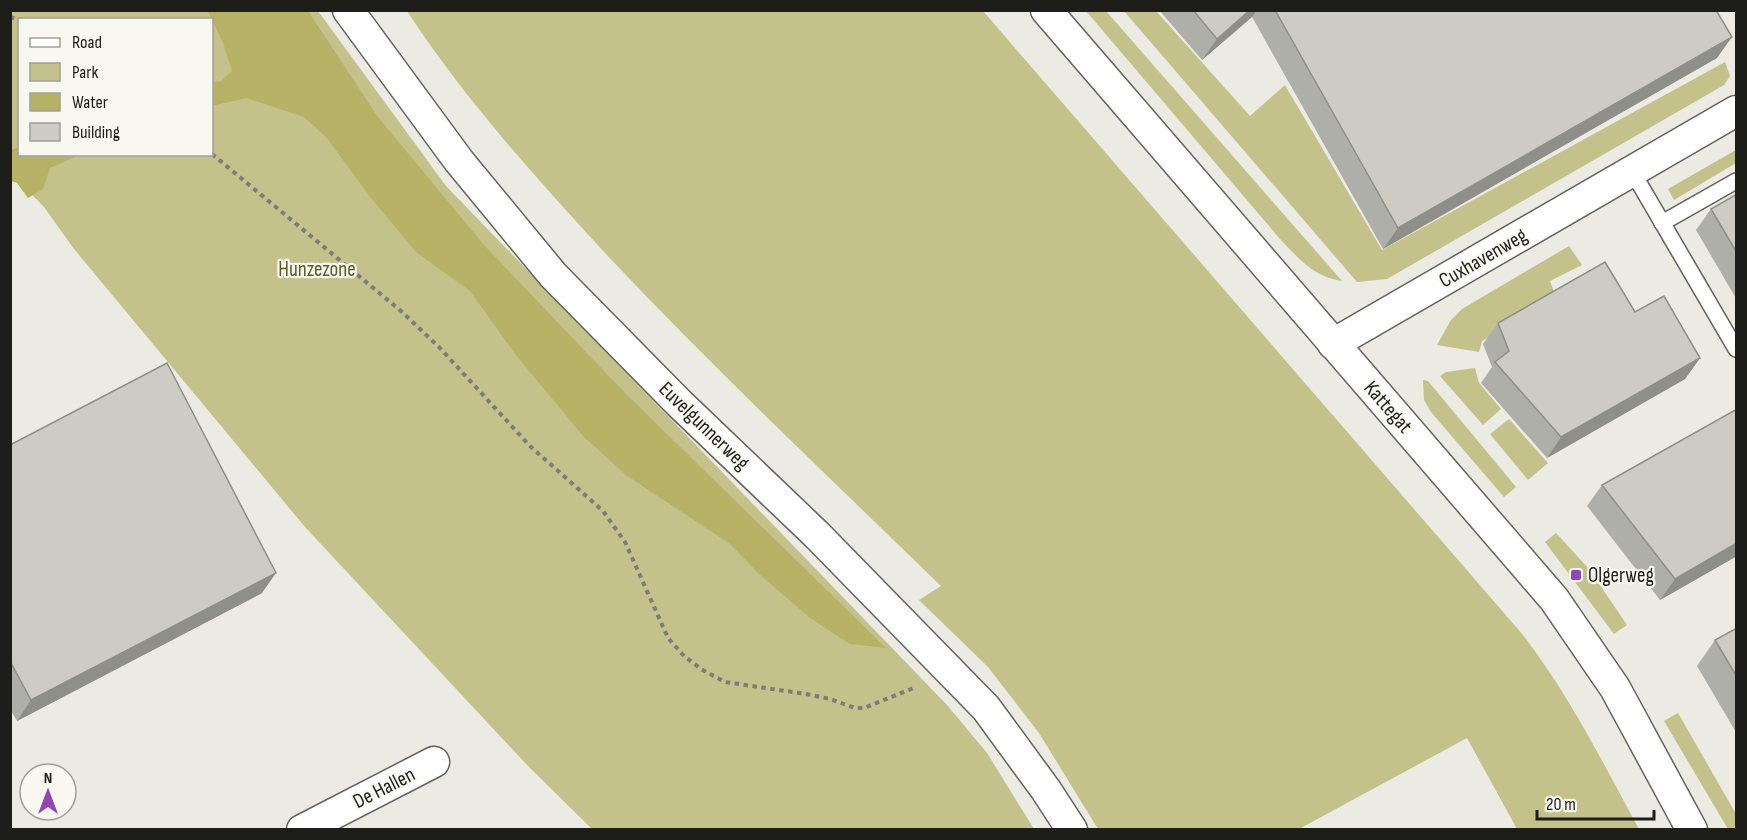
<svg xmlns="http://www.w3.org/2000/svg" width="1747" height="840" viewBox="0 0 1747 840" font-family="'Sofia Sans Condensed',sans-serif">
<style>
.green{fill:#c4c18a;fill-rule:evenodd}
.water{fill:#b7b265}
.lines{fill:none;stroke-linecap:round;stroke-linejoin:round}
.service-casing{stroke:#63635d;stroke-width:18}
.minor-casing{stroke:#63635d;stroke-width:33}
.path{stroke:#7e7d79;stroke-width:4;stroke-dasharray:4.5 4.5;stroke-linecap:butt}
.service{stroke:#fff;stroke-width:15}
.minor{stroke:#fff;stroke-width:30}
.wall{fill:#afafa9}
.shaded-wall{fill:#8f8f8a}
.building{fill:#ccccc5;stroke:#8f8f8a;stroke-width:1.5}
.poi-dot{fill:#9445b5;stroke:#f8f8f0;stroke-width:2}
.labels{text-anchor:middle;dominant-baseline:central;stroke-width:4.5;stroke-linejoin:round;paint-order:stroke}
.street-label{font-size:21px;fill:#1d1d1a;stroke:#f8f8f0}
.park-label{font-size:21px;fill:#5e5a21;stroke:#f8f8f0}
.poi-label{font-size:21px;fill:#1d1d1a;stroke:#f8f8f0;text-anchor:start}
</style>
<rect width="100%" height="100%" fill="#ebeae3"/>
<!-- green -->
<g class="green">
<path d="M10,11h308l128,175 501,519 40,48 47,76h-442l-64,-63 -223,-239 -231,-278 -30,-42 -33,-34zM20,20h192v134h-192z"/>
<path d="M407,11h576l540,624c46,60 80,128 116,194h-122l-50,-91 -168,91h-201l-59,-96 -51,-66 -69,-67 22,-14c-113,-110 -228,-218 -336,-333 -71,-77 -141,-155 -198,-242z"/>
<path d="M1086,11h20l236,270c-28,-4 -43,-22 -62,-42z"/>
<path d="M1124,11h32l94,105 35,-31 97,165 343,-188 5,14 -6,9 -337,194 -30,3z"/>
<path d="M1736,150v13l-62,37 -6,-11z"/>
<path d="M1569,246l13,19 -32,16 5,13 -26,20 -47,27 -3,11 -42,-7 14,-25 11,-11z"/>
<path d="M1475,368l4,15 22,26 -18,16 -43,-49 6,-4z"/>
<path d="M1423,380l5,1 88,106 -12,10 -73,-85 -7,-12z"/>
<path d="M1509,419l39,44 -20,17 -38,-46z"/>
<path d="M1556,533l33,36 38,56 -13,9 -69,-92z"/>
<path d="M1678,713l58,101v15h-8l-64,-108z"/>
</g>
<!-- water -->
<g class="water">
<path d="M208,11h100l70,106 106,128 141,148 261,255 -36,-4 -40,-26 -51,-44 -29,-30 -104,-69 -43,-39 -68,-82 -45,-63 -54,-39 -45,-54 -45,-61 -22,-20 -58,-19 -30,7 -4,-1v-21l9,-2 11,-10 -9,-28z"/>
<path d="M19,147l1,7 59,1 -29,13 -7,21 -15,9 -11,-15 -6,-2v-31z"/>
</g>
<g class="lines">
<defs>
<g id="service">
<path d="M1632,171l104,178"/>
<path d="M1662,223l74,-42"/>
</g>
<g id="minor">
<path d="M348,10l111,151 94,114 126,128 138,132 169,173 60,82 26,40"/>
<path d="M1046,10l508,589 61,89 77,142"/>
<path d="M1333,344l403,-233"/>
<path d="M302,830l132,-68"/>
</g>
</defs>
<!-- service casing -->
<use href="#service" class="service-casing"/>
<!-- minor casing -->
<use href="#minor" class="minor-casing"/>
<!-- path -->
<g class="path">
<path d="M10,17l10,3"/>
<path d="M212,154l189,157 38,36 91,99 73,65 22,31 43,96 16,18 17,13 24,13 81,12 24,5 25,9h9l52,-21"/>
</g>
<!-- service -->
<use href="#service" class="service"/>
<!-- minor -->
<use href="#minor" class="minor"/>
</g>
<!-- wall -->
<g class="wall">
<path d="M1159,10h557l1,48 -334,191 -131,-232 -50,43z"/>
<path d="M1737,194v106l-41,-70 15,-21z"/>
<path d="M1635,312l65,46 -15,21 -138,79 -66,-75 11,-16 -9,-23 15,-21z"/>
<path d="M1737,409v147l-77,44 -73,-94 15,-21z"/>
<path d="M10,445l252,148 -245,128 -7,-12z"/>
<path d="M1737,628v106l-40,-68 18,-26z"/>
</g>
<!-- shaded-wall -->
<g class="shaded-wall">
<path d="M1250,10h7l-5,7 -50,43 15,-21z"/>
<path d="M1732,37l-15,21 -334,191 15,-21z"/>
<path d="M1700,358l-15,21 -138,79 14,-21z"/>
<path d="M1737,543v13l-77,44 15,-21z"/>
<path d="M276,573l-14,20 -245,128 14,-21z"/>
</g>
<!-- building -->
<g class="building">
<path d="M1193,10h57l-33,29z"/>
<path d="M1275,10h441l16,27 -334,191z"/>
<path d="M1737,194v59l-26,-44z"/>
<path d="M1605,262l30,50 29,-16 36,62 -139,79 -66,-75 14,-11 -11,-28z"/>
<path d="M167,363l109,210 -245,127 -21,-39v-216z"/>
<path d="M1737,409v134l-62,36 -73,-94z"/>
<path d="M1737,628v49l-22,-37z"/>
</g>
<!-- markers -->
<rect class="poi-dot" x="1570" y="569" width="12" height="12" rx="3"/>
<g class="labels">
<!-- street labels -->
<g class="street-label">
<text transform="translate(1483 258) rotate(-30)">Cuxhavenweg</text>
<text transform="translate(1388 407) rotate(49)">Kattegat</text>
<text transform="translate(704 426) rotate(44)">Euvelgunnerweg</text>
<text transform="translate(384 788) rotate(-27)">De Hallen</text>
</g>
<!-- park labels -->
<g class="park-label">
<text x="317" y="269">Hunzezone</text>
</g>
<!-- poi labels -->
<g class="poi-label">
<text x="1588" y="575">Olgerweg</text>
</g>
</g>
<!-- border -->
<rect width="1747" height="840" fill="none" stroke="#1d1d1a" stroke-width="24"/>
<!-- legend -->
<rect x="18" y="18" width="195" height="138" fill="#f8f8f0" stroke="#a0a09a" stroke-width="1.5"/>
<rect x="30" y="38" width="30" height="9" fill="#ffffff" stroke="#a0a09a" stroke-width="1.5"/>
<text x="72" y="48" font-size="18" fill="#1d1d1a">Road</text>
<rect x="30" y="63" width="30" height="18" fill="#c4c18a" stroke="#a0a09a" stroke-width="1.5"/>
<text x="72" y="78" font-size="18" fill="#1d1d1a">Park</text>
<rect x="30" y="93" width="30" height="18" fill="#b7b265" stroke="#a0a09a" stroke-width="1.5"/>
<text x="72" y="108" font-size="18" fill="#1d1d1a">Water</text>
<rect x="30" y="123" width="30" height="18" fill="#ccccc5" stroke="#a0a09a" stroke-width="1.5"/>
<text x="72" y="138" font-size="18" fill="#1d1d1a">Building</text>
<!-- north arrow -->
<g transform="translate(48 792)"><circle r="28" fill="#f8f8f0" stroke="#a0a09a" stroke-width="1.5"/>
<path d="M0-4.5L10 22L0 15L-10 22Z" fill="#9445b5"/>
<text y="-9" font-size="16" font-weight="bold" text-anchor="middle" fill="#1d1d1a">N</text>
</g>
<!-- scale -->
<path d="M1537 810v9h117v-9" fill="none" stroke="#1d1d1a" stroke-width="3"/>
<text x="1546" y="810" font-size="18" fill="#1d1d1a" stroke="#f8f8f0" stroke-width="4.5" paint-order="stroke">20 m</text>
</svg>
